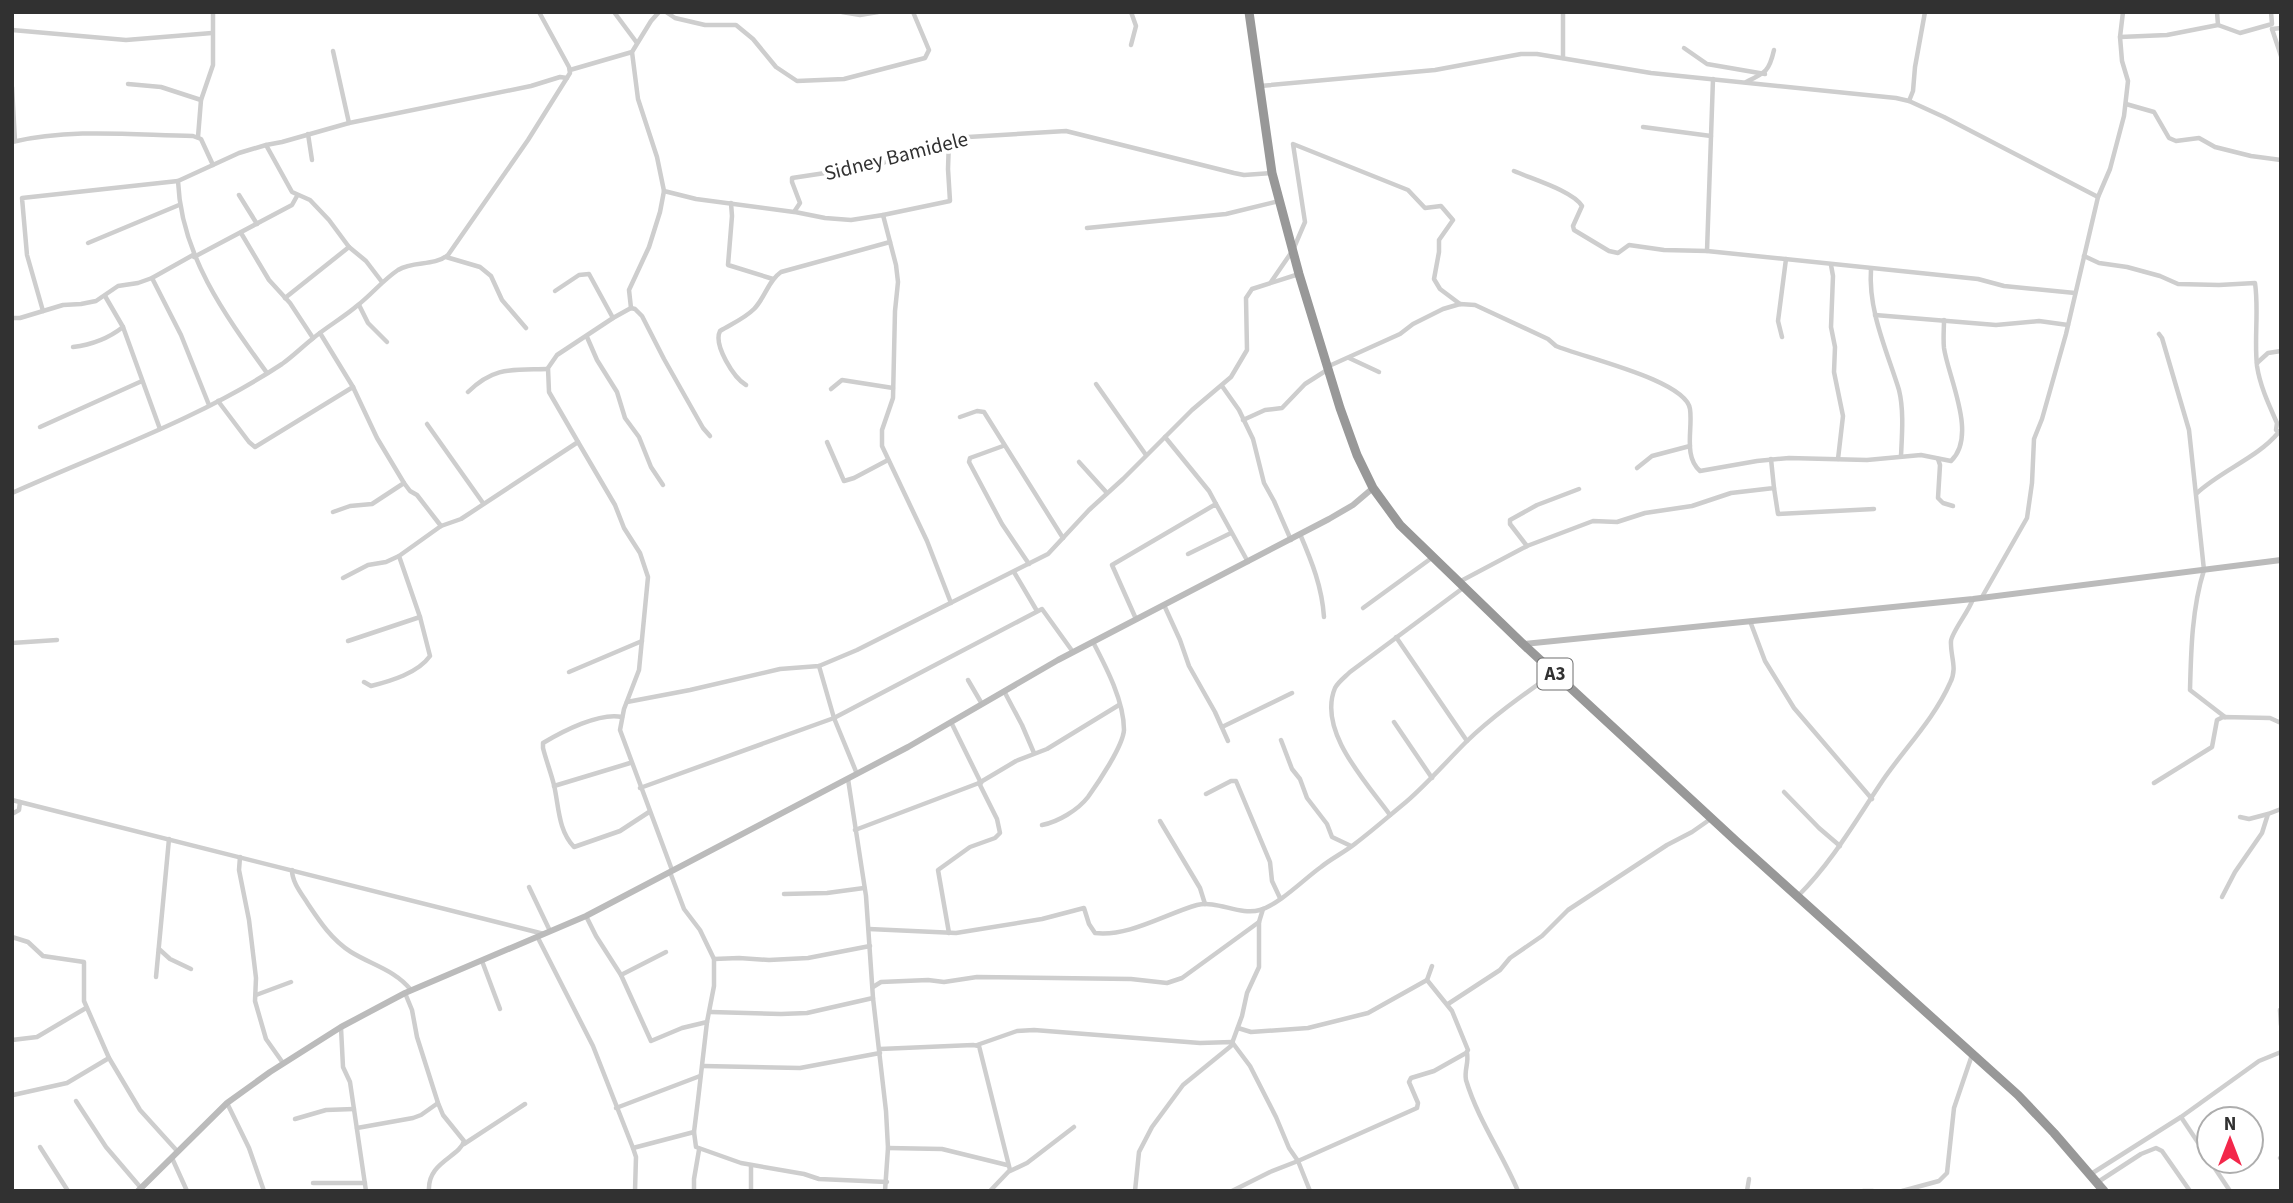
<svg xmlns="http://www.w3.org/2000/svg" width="2293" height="1203" viewBox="0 0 2293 1203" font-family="'Source Sans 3',sans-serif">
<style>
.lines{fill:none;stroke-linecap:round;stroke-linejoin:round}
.street{stroke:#cecece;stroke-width:4.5}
.secondary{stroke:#bbb;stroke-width:6}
.highway{stroke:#989898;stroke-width:9}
.labels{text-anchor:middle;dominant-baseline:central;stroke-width:7;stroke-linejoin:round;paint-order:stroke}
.shield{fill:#fff;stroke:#6f6f6f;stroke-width:2}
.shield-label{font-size:19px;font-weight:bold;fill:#313131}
.street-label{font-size:21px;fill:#313131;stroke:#fff}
</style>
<rect width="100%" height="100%" fill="#fff"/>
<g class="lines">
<!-- street -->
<g class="street">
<path d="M614,12l23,31"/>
<path d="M659,12l-8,9 -19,31 6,47 19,58 7,34 32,8 98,13 6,-9 -8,-21v-4l86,-13 50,-20 40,-8 98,-6 168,42 10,2 28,-2"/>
<path d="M666,12l9,6 30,7h31l17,14 23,28 21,14 47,-2 81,-21 4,-8 -16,-38"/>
<path d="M842,12l18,3 18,-3"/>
<path d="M1131,12l5,14 -5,19"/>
<path d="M2218,25l22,8 32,-9 -1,-12"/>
<path d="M2272,29l9,27"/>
<path d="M2272,29l9,-1"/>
<path d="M12,30l114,10 86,-7"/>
<path d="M2120,37l47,-2 51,-10 -1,-13"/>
<path d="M1684,48l23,16 58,10"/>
<path d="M333,51l16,72"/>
<path d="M1563,58v-46"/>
<path d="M570,70l62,-18"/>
<path d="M1713,79l-6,172 271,28 26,7 71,7"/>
<path d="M1746,82c19,-9 23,-10 28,-32"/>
<path d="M128,84l33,3 40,13"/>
<path d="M1260,86l175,-16 86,-16h16l114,19 245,25 13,3 35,16 154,80"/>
<path d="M12,87l3,54"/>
<path d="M1909,101l4,-10 2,-24 10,-55"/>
<path d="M2126,104l28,8 15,26 7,3 23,-3 16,9 36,9 30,4"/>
<path d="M1643,127l68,9"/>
<path d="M308,134l4,26"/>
<path d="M198,137l3,-37 12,-35v-53"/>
<path d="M12,142c60,-14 121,-7 181,-6l8,3 12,26"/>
<path d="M266,145l26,47 18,8 19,20 20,27 17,14 16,21"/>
<path d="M1514,171c18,8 59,20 68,35l-9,20 1,4 35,21 9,2 11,-8 35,5 43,1"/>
<path d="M239,195l18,29"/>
<path d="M731,203l1,13 -4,49 45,14"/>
<path d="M795,212l30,6 26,2 32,-5 13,50 2,17 -3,29 -2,87 -11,32v16l45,95 24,62"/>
<path d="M883,215l67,-14 -2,-32 1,-29"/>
<path d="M1087,228l139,-14 53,-13"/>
<path d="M241,233l28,47 21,23 23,35"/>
<path d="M88,243l91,-38"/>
<path d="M2084,256l15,7 28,4 33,9 18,8 41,1 36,-2c4,27 -1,55 2,83 3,20 12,39 20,57l-1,7 5,3"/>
<path d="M194,257l98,-52 5,-9"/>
<path d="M446,257l34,10 11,9 11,24 24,28"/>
<path d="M1831,265l2,11 -2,51 4,20 -1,25 9,44 -5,43"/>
<path d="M1871,269c-3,42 16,82 28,121 5,20 3,45 2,66"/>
<path d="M152,278l29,57 28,70"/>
<path d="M1271,282l22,-32 12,-28 -12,-78 115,46 17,18 16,-2 12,14 -14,20v12l-5,27 6,10 20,15"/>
<path d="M555,291l24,-16 10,-1 24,44"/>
<path d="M105,296l18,31 37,102"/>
<path d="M285,298l64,-51"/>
<path d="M359,305l9,18 19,19"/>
<path d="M631,308l4,1 7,7 22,43 39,69 7,8"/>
<path d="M631,308l-2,-18 20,-43 11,-35 4,-21"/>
<path d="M43,311l-16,-56 -5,-57 156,-17"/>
<path d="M1875,315l121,10 43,-4 29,4"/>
<path d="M12,318h8l43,-13 18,-1 15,-3 22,-15 20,-3 14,-5 41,-23"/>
<path d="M320,333l33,54 24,51 27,45"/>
<path d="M2159,334l3,4 27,92 15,140c-12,38 -13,80 -14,120l35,27"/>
<path d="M587,337l10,23 20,32 8,26 14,19 12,30 12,18"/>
<path d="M1782,337l-4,-16 8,-62"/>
<path d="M73,347c17,-2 36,-9 50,-20"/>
<path d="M1349,358l30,14"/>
<path d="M2257,363l11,-10 13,-2"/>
<path d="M1329,366l71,-32 13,-10 30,-15 17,-5 15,1 73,34 8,7c25,11 130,34 134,63 3,20 -7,47 10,62l57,-10 32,-3 78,2 54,-5 30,6c27,-25 -3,-84 -7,-113 -1,-9 0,-19 0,-28"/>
<path d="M267,373c-42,-58 -86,-118 -89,-192l61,-28 27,-8 16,-3 67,-19 182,-37 29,-9 7,1"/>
<path d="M1096,384l50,71"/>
<path d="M746,385c-12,-7 -33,-40 -26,-54 11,-7 24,-12 34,-22 11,-11 14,-28 27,-37l109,-30"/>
<path d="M1222,386l17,24 14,29 11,44 10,18 17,39"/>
<path d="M831,389l11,-9 51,8"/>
<path d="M468,392c26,-26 45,-22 79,-23"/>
<path d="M218,401l31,41 6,5 98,-60"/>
<path d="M960,417l17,-6 7,1 79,126"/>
<path d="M1243,420l22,-10 17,-2 23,-24 22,-14"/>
<path d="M427,424l56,79"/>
<path d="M40,427l102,-46"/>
<path d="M1165,437l44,54 7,13"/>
<path d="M578,442l-29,-50 -1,-24 9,-13 56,-37 18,-10"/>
<path d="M827,442l17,39 10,-3 34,-18"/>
<path d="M1003,446l-33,12 -1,4 33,62 27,40"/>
<path d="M1938,459l2,6 -2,33 5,5 10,3"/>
<path d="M1079,462l28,31"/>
<path d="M1637,468l15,-12 38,-10"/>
<path d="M1774,488l4,26 96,-5"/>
<path d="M12,493c91,-41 187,-74 270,-129 10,-7 19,-16 29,-24 15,-13 32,-22 47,-35 14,-11 25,-25 40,-35 16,-10 35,-3 50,-15l80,-115 42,-67 -1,-6 -30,-55"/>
<path d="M2197,493c25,-23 60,-35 81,-60"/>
<path d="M333,512l17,-6 22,-2 32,-21 6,8 7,4 24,31"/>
<path d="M1300,534c12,28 22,53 24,83"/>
<path d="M1527,546l-17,-22v-4l27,-15 42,-16"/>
<path d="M1188,554l43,-21"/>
<path d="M1014,572l23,39"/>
<path d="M343,578l25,-13 18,-3 13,-6"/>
<path d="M1459,582l68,-36 66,-25 24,1 28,-9 47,-7 39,-13 43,-5 -3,-29"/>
<path d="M1982,597l45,-79 5,-35 2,-44 8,-20 24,-85 32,-137 12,-28 14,-53 4,-35 -6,-20 -2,-24 3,-25"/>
<path d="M1164,605l16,35 9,26 26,46 13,29"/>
<path d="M1363,608l70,-51"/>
<path d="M1136,619l-24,-54 104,-61 32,58"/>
<path d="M1750,621l15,40 29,47 78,91"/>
<path d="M1396,637l71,104"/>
<path d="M348,641l72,-24"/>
<path d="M12,643l45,-3"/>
<path d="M819,666l15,52 23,56"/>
<path d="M569,672l73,-31"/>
<path d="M968,680l14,24"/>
<path d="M364,682l7,4c20,-5 47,-13 59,-30l-10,-39 -21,-61 42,-30 20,-7 117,-77 37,63 9,23 16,25 8,24 -9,93 -15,39 -4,21 52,140"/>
<path d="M1004,691l18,34 12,28"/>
<path d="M627,702l63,-12 90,-21 39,-3 38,-16 191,-96 41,-44 34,-31 69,-69 39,-33 16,-27 -1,-52 6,-9 47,-15"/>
<path d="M622,717c-22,-5 -59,14 -79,26v5c3,12 8,25 11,37 5,22 4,45 20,62l46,-16 29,-19"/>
<path d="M951,722l30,61"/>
<path d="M1394,722l38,56"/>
<path d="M1222,727l70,-34"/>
<path d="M1281,740l11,29 8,10 7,19 20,26 5,13 19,9"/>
<path d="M848,779l18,117 7,102 13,113 2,37 -3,43"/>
<path d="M2154,783l58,-36 5,-27 6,-3 47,1 11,5"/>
<path d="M554,786l76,-23"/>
<path d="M640,788l194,-70 208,-109 31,43"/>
<path d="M1784,792l35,36 21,18"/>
<path d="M1206,794l25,-13h5l34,81 2,19 8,17"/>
<path d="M12,800l532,134"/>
<path d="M12,814l7,-4 1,-8"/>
<path d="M1390,815c-23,-32 -73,-84 -55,-127 3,-6 10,-11 15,-16l113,-84"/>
<path d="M2240,817l9,2 19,-5"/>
<path d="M1160,821l40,67 5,16"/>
<path d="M1042,825c16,-3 36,-15 46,-28 10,-14 35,-51 36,-67 0,-29 -18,-63 -31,-88"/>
<path d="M855,830l124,-47 37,-22 31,-12 72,-44"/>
<path d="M240,857l-1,13 10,50 7,58 -1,23 11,38 17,24"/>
<path d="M292,870c0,12 9,23 16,34 12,18 24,36 43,48 21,13 44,18 60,38"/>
<path d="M670,872l14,37 16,21 14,29v27l-7,36 -9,78 -4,32 2,15 45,16 63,11 15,5 68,3"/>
<path d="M529,887l21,44"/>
<path d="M784,894l43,-1 37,-5"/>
<path d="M1798,896c35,-35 58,-76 85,-116 22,-32 51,-61 67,-97 8,-15 0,-27 1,-42 1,-9 18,-30 22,-42"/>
<path d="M2222,897l13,-25 27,-39 6,-19 13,-5"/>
<path d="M586,916l10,20 25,39 30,66 31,-13 25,-6"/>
<path d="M869,929l87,4 86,-14 42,-11 5,16 6,9c34,4 70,-19 102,-28 20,-5 43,11 63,5 20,-6 44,-31 61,-43 11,-9 24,-15 35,-24 17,-13 33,-27 50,-41 21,-18 40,-40 60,-60 27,-26 57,-47 88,-69"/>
<path d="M949,933l-11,-63 32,-23 25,-9 5,-5 -3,-14 -18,-36"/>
<path d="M12,937l16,5 15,14 41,6v39l25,57 31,52 38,42"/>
<path d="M538,938l55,108 40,102 3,9 -1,34"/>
<path d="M159,949l11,10 21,10"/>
<path d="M714,959l25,-1 30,2 39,-2 62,-12"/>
<path d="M482,961l18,48"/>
<path d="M621,975l45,-23"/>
<path d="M156,977l13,-138"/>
<path d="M873,987l8,-5 47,-2 16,2 33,-5 154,2 36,4 15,-5 77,-56"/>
<path d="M405,993l7,17 5,27 21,66 5,12 21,26c-4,16 -37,21 -35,50"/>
<path d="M256,995l35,-13"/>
<path d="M1448,1004l52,-34 10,-12 32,-22 26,-26 99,-65 25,-13 20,-14"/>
<path d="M2280,1010l1,15"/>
<path d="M711,1012l70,2 26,-1 66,-15"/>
<path d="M341,1028l2,39 7,15 16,109"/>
<path d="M1238,1028l13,4 57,-4 60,-15 59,-33 5,-14"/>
<path d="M12,1040l25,-3 49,-29"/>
<path d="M977,1045l40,-14 17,-1 166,13 32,-1 18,24 26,51 13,31 9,13 12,30"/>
<path d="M880,1049l93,-4 6,1 31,124 -20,21"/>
<path d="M1467,1053c2,10 -3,17 -1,27 12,40 36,73 52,111"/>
<path d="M703,1066l97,2 80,-15"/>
<path d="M13,1095l54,-12 42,-25"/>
<path d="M76,1101l30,46 35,41"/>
<path d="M227,1103l22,45 15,43"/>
<path d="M616,1108l84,-32"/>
<path d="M2181,1117l28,42"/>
<path d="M295,1119l31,-9 28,-1"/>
<path d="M357,1128l56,-10 8,-3 17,-12"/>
<path d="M464,1144l61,-40"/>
<path d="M40,1147l28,44"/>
<path d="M633,1148l61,-16"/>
<path d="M888,1148l54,1 65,16"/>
<path d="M172,1158l15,33"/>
<path d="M2280,1158l1,1"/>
<path d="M2210,1161l20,30"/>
<path d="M1010,1171l17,-8 47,-36"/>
<path d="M2091,1174l90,-57 78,-56 22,-9"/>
<path d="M2098,1182l43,-28 15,-6 6,3 28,40"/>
<path d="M313,1183h52"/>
<path d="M694,1191v-12l5,-29"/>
<path d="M751,1191v-25"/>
<path d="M1135,1191l4,-39 13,-25 31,-42 48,-39 11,-30 5,-23 12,-26v-45l4,-13"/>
<path d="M1232,1191l38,-19 28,-11 119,-53 1,-5 -9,-21 2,-4 23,-7 32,-18 2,-3 -16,-39 -25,-31"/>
<path d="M1747,1191l2,-12"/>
<path d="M1863,1191h10"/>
<path d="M1902,1191l37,-10 8,-8 7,-65 18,-53"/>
</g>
<!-- secondary -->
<g class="secondary">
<path d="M1523,644l450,-45 308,-39"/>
<path d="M138,1191l89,-88 43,-31 71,-45 64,-34 181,-77 322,-169 150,-87 271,-141 24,-14 20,-17"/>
</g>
<!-- highway -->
<path class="highway" d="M1249,12l23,161 27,101 41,134 17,47 16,33 27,37 123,119 213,197 282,254 36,38 50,58"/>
</g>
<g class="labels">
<!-- shield labels -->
<rect class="shield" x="1537.5" y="658.5" width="35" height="31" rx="5"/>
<g class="shield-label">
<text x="1555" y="674">A3</text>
</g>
<!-- street labels -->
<g class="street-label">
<text transform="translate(896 156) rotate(-14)">Sidney Bamidele</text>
</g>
</g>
<!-- border -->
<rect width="2293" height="1203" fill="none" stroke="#313131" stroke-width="28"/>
<!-- north arrow -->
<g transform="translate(2230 1140)"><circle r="33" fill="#ffffff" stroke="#adadad" stroke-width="2"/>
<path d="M0-5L12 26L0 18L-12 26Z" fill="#f3274a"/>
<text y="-10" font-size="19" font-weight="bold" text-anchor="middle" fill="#313131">N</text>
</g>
</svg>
